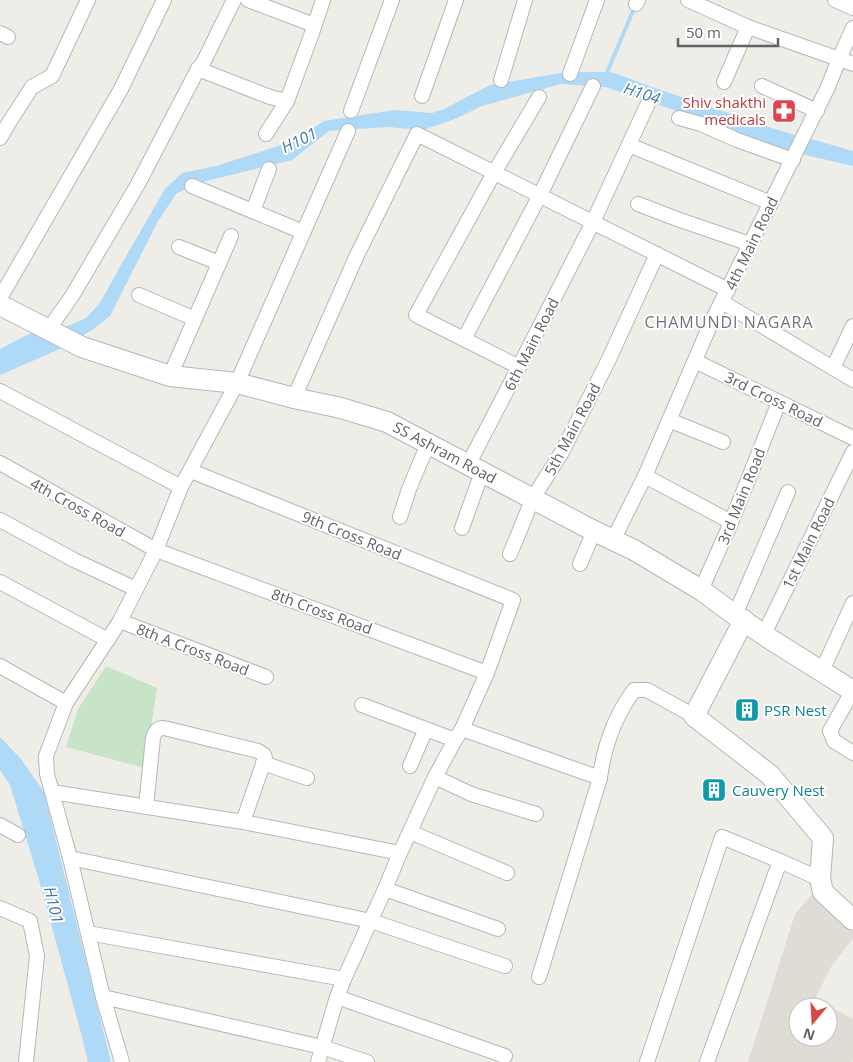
<svg xmlns="http://www.w3.org/2000/svg" width="853" height="1062" viewBox="0 0 853 1062" font-family="'Open Sans',sans-serif">
<style>
.education{fill:#dfdcd6;fill-rule:evenodd}
.green{fill:#c7e4c6}
.water{fill:#afdaf7}
.lines{fill:none;stroke-linecap:round;stroke-linejoin:round}
.stream{stroke:#afdaf7;stroke-width:4}
.street-casing{stroke:#b4b7ba;stroke-width:16}
.secondary-casing{stroke:#b3b6ba;stroke-width:22}
.street{stroke:#fff;stroke-width:14}
.secondary{stroke:#fff;stroke-width:20}
.labels{text-anchor:middle;dominant-baseline:central;stroke-width:4;stroke-linejoin:round;paint-order:stroke}
.health-label{font-size:15px;fill:#be3a42;stroke:#fff;text-anchor:end}
.street-label{font-size:15px;fill:#5f6266;stroke:#fff}
.culture-label{font-size:15px;fill:#0d838f;stroke:#fff;text-anchor:start}
.water-label{font-size:16px;font-style:italic;fill:#4977a0;stroke:#fff}
.neighbourhood-label{font-size:16px;letter-spacing:1px;fill:#707478;stroke:#fff}
</style>
<rect width="100%" height="100%" fill="#efede7"/>
<!-- education -->
<path class="education" d="M812,894l41,38v6l-22,29 -16,32 38,20v40l-1,3h-104l47,-148zM798,1007h30v30h-30z"/>
<!-- green -->
<path class="green" d="M106,666l51,22 -12,80 -79,-21 12,-38z"/>
<!-- water -->
<g class="water">
<path d="M566,72h45l44,16 117,40 23,7 -7,19 -86,-35 -97,-32 -44,-3 -79,22 -27,13 -32,11 -35,-3 -59,4 -37,29 -86,21 -29,12 -19,28 -48,95 -18,14 -13,8 -20,-8 27,-12 14,-15 22,-40 43,-74 17,-16 34,-7 75,-24 33,-21 70,-11 38,3 12,-4 46,-24z"/>
<path d="M808,138l45,13v15l-52,-12z"/>
<path d="M35,331l34,14 -69,30v-26z"/>
<path d="M0,737l21,22 23,33 67,270h-23l-7,-29 -42,-153 -29,-95 -10,-15z"/>
</g>
<g class="lines">
<!-- stream -->
<path class="stream" d="M606,75l29,-69"/>
<defs>
<g id="street">
<path d="M248,0l66,25"/>
<path d="M688,0l60,27 105,37"/>
<path d="M835,0l18,8"/>
<path d="M636,4l2,-4"/>
<path d="M0,33l8,4"/>
<path d="M198,69l72,28 17,4"/>
<path d="M570,74l27,-74"/>
<path d="M501,80l24,-80"/>
<path d="M724,82l24,-55"/>
<path d="M762,86l55,25"/>
<path d="M422,96l34,-96"/>
<path d="M351,111l41,-111"/>
<path d="M679,118l22,6 36,16 56,20"/>
<path d="M266,134l21,-33 25,-68 11,-33"/>
<path d="M0,138l10,-17 22,-34 20,-11 36,-76"/>
<path d="M629,145l142,58"/>
<path d="M192,186l111,46"/>
<path d="M638,204l39,15 73,25"/>
<path d="M253,211l16,-42"/>
<path d="M179,247l40,16"/>
<path d="M139,295l56,24"/>
<path d="M0,298l121,-209 43,-89"/>
<path d="M722,302l131,78"/>
<path d="M48,330l24,-34 66,-112 60,-115 5,-6 31,-63"/>
<path d="M464,339l76,-144 53,-109"/>
<path d="M695,361l158,77"/>
<path d="M519,367l-103,-52 78,-142 45,-76"/>
<path d="M833,368l20,-42"/>
<path d="M170,376l61,-140"/>
<path d="M0,391l181,96"/>
<path d="M294,398l63,-143 60,-121 311,156"/>
<path d="M669,420l54,22"/>
<path d="M0,463l156,87 331,123"/>
<path d="M468,465l51,-98 74,-145 57,-123"/>
<path d="M191,471l322,129 -26,73 -25,56 -7,11 -20,37 -35,76 -15,36 -41,90 -7,18 -19,65"/>
<path d="M645,476l86,46"/>
<path d="M400,517l9,-28 19,-45"/>
<path d="M0,520l74,40 62,29"/>
<path d="M462,528l20,-56"/>
<path d="M613,540l32,-64 66,-153 117,-236 11,-28 14,-31"/>
<path d="M510,554l23,-56 29,-46 47,-93 48,-105"/>
<path d="M580,564l14,-33"/>
<path d="M0,582l108,58"/>
<path d="M701,590l29,-65 49,-123"/>
<path d="M735,615l53,-123"/>
<path d="M120,621l146,56"/>
<path d="M764,634l89,-182"/>
<path d="M0,666l66,37"/>
<path d="M822,671l31,-68"/>
<path d="M853,690l-23,41 4,10 19,12"/>
<path d="M362,705l93,35"/>
<path d="M462,729l138,49c4,-32 15,-62 34,-88h13l47,26"/>
<path d="M263,763l44,15"/>
<path d="M410,766l16,-37"/>
<path d="M435,777l36,17 65,20"/>
<path d="M52,792l191,30 157,31"/>
<path d="M146,807l7,-69c2,-7 4,-10 11,-10l94,23 6,4 1,3 -22,64"/>
<path d="M0,825l18,10"/>
<path d="M410,832l97,41"/>
<path d="M70,858l301,63 134,45"/>
<path d="M385,889l113,40"/>
<path d="M0,908l30,13 7,35 -11,106"/>
<path d="M88,933l256,46"/>
<path d="M539,977l61,-199"/>
<path d="M103,997l219,50 45,15"/>
<path d="M337,997l168,59"/>
<path d="M122,1062l-19,-65 -33,-139 -23,-84 -1,-18 20,-53 54,-82 36,-71 25,-63 56,-104 111,-252"/>
<path d="M647,1062l75,-225 58,24 40,18"/>
<path d="M707,1062l73,-201"/>
</g>
<g id="secondary">
<path d="M0,305l82,42 88,29 67,7 57,15 47,10 46,14 207,109 40,19 67,40 34,25 35,24 83,52"/>
<path d="M744,620l-50,96 76,59 53,63 -3,41 3,13 30,28"/>
</g>
</defs>
<!-- street casing -->
<use href="#street" class="street-casing"/>
<!-- secondary casing -->
<use href="#secondary" class="secondary-casing"/>
<!-- street -->
<use href="#street" class="street"/>
<!-- secondary -->
<use href="#secondary" class="secondary"/>
</g>
<!-- icons -->
<defs>
<symbol id="pharmacy-square" viewBox="-11 -11 22 22"><rect x="-9" y="-9" width="18" height="18" rx="4" fill="#e0444e" stroke="#fff"/><path d="M-2-6h4v4h4v4h-4v4h-4v-4h-4v-4h4Z" fill="#fff"/></symbol>
<symbol id="building-square" viewBox="-11 -11 22 22"><rect x="-9" y="-9" width="18" height="18" rx="4" fill="#0f9aa8" stroke="#fff"/><path d="M-4-6H4V6H1V3H-1V6H-4ZM-2.5-4.3h1.7v1.8h-1.7ZM.8-4.3h1.7v1.8H.8ZM-2.5-1h1.7V.8h-1.7ZM.8-1h1.7V.8H.8Z" fill="#fff"/></symbol>
</defs>
<g fill-rule="evenodd">
<use href="#pharmacy-square" x="770" y="97" width="28" height="28"/>
<use href="#building-square" x="733" y="696" width="28" height="28"/>
<use href="#building-square" x="700" y="776" width="28" height="28"/>
</g>
<g class="labels">
<!-- health labels -->
<g class="health-label">
<text x="766" y="102">Shiv shakthi<tspan x="766" dy="17">medicals</tspan></text>
</g>
<!-- street labels -->
<g class="street-label">
<text transform="translate(751 243) rotate(-64)">4th Main Road</text>
<text transform="translate(531 344) rotate(-63)">6th Main Road</text>
<text transform="translate(774 399) rotate(26)">3rd Cross Road</text>
<text transform="translate(572 429) rotate(-62)">5th Main Road</text>
<text transform="translate(445 452) rotate(28)">SS Ashram Road</text>
<text transform="translate(741 496) rotate(-68)">3rd Main Road</text>
<text transform="translate(78 507) rotate(29)">4th Cross Road</text>
<text transform="translate(352 535) rotate(22)">9th Cross Road</text>
<text transform="translate(808 543) rotate(-64)">1st Main Road</text>
<text transform="translate(322 611) rotate(20)">8th Cross Road</text>
<text transform="translate(193 649) rotate(21)">8th A Cross Road</text>
</g>
<!-- culture labels -->
<g class="culture-label">
<text x="764" y="710">PSR Nest</text>
<text x="732" y="790">Cauvery Nest</text>
</g>
<!-- water labels -->
<g class="water-label">
<text transform="translate(642 93) rotate(18)">H104</text>
<text transform="translate(299 140) rotate(-26)">H101</text>
<text transform="translate(54 905) rotate(76)">H101</text>
</g>
<!-- neighbourhood labels -->
<g class="neighbourhood-label">
<text x="729" y="322">CHAMUNDI NAGARA</text>
</g>
</g>
<!-- north arrow -->
<g transform="translate(813 1022) rotate(198)"><circle r="24" fill="#ffffff" stroke="#bfc0c2"/>
<path d="M0-4L9 19L0 12L-9 19Z" fill="#d94943"/>
<text y="-8" font-size="14" font-weight="bold" text-anchor="middle" fill="#5f6266">N</text>
</g>
<!-- scale -->
<path d="M678 38v8h100v-8" fill="none" stroke="#5f6266" stroke-width="2.5"/>
<text x="686" y="38" font-size="15" fill="#5f6266" stroke="#ffffff" stroke-width="4" paint-order="stroke">50 m</text>
</svg>
